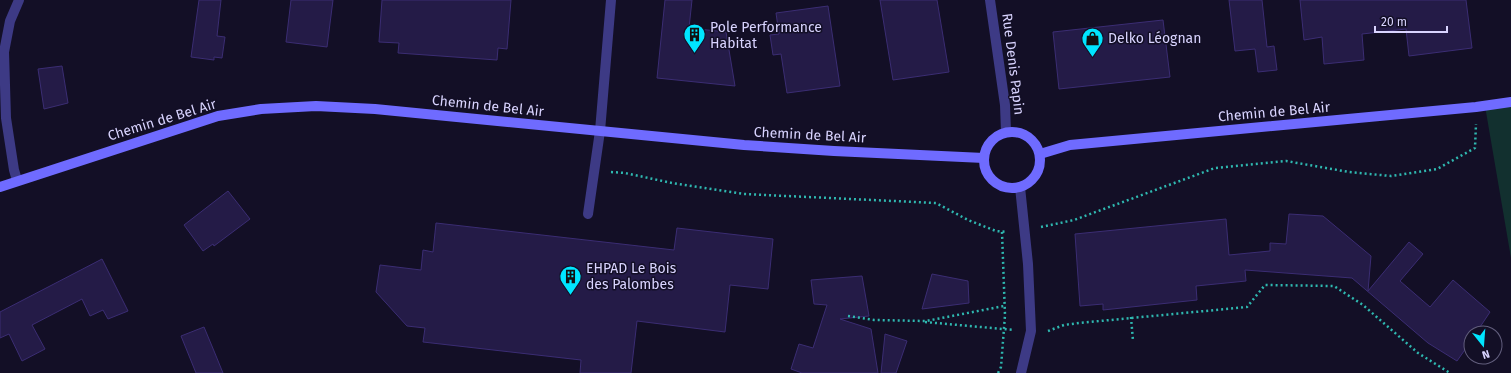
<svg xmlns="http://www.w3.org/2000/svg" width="1511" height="373" viewBox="0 0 1511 373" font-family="'Fira Sans',sans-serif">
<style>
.green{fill:#12302f}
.building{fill:#241b47;stroke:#3b2d73}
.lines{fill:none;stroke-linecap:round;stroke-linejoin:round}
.path{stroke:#2fb8b0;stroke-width:2.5;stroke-dasharray:2 3;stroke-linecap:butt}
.lane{stroke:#3d3a85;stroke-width:10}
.street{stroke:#3d3a85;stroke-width:10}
.secondary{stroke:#6f6bff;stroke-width:10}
.labels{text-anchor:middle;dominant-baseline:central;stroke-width:3;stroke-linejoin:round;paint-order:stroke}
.poi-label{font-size:14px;fill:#d9d4ff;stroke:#130f26;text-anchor:start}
.street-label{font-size:14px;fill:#d9d4ff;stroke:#130f26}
</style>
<rect width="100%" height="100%" fill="#130f26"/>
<!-- green -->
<path class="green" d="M1511,102v156l-26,-152z"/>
<!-- building -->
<g class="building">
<path d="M199,0h22l-4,36 8,1 -3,21 -8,-1v3l-23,-3z"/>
<path d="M291,0h42l-6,47 -41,-5z"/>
<path d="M382,0h129l-4,49 -9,-1 -1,12 -99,-7 1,-10 -20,-1z"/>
<path d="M665,0h27l-3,28 37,4 9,54 -78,-8z"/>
<path d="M880,0h57l12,72 -56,8z"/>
<path d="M1229,0h33l5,47 7,-1 3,24 -19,2 -3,-23 -20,2z"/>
<path d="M1300,0h166l6,48 -63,8 -3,-27 -44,5 2,26 -40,4 -2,-27 -18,3z"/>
<path d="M828,6l12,80 -53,7 -6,-39 -8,1 -3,-20 9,-1 -3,-21z"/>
<path d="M1163,20l7,57 -111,12 -6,-57z"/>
<path d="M62,66l6,37 -24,6 -6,-40z"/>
<path d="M228,191l22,28 -36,27 -1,-2 -10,7 -19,-26z"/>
<path d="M1289,214l34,2 48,40 -3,35 41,-49 14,12 -23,27 30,26 23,-27 37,32 -14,21h-5v8l-14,20 -29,-18 -76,-65 -107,-8 1,11 -50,5 1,14 -94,10v-6l-23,2 -5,-72 151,-15 3,36 41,-4v-8l16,1z"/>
<path d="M436,223l238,27 3,-22 96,11 -5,50 -38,-4 -5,47 -88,-11 -6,52h-51l1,-13 -158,-18 2,-14 -18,-2 -31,-34 4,-27 41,5 2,-20 10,2z"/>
<path d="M102,259l26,52 -20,8 -5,-9 -13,6 -8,-17 -50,26 13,24 -23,12 -13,-27 -9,4v-26z"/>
<path d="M932,274l36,7 1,22 -47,6z"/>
<path d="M862,276l7,40 -29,3 31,10 7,44h-76l-11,-4 8,-25 14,4 14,-43 -13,-1 -3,-24z"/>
<path d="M204,327l10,24 9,22h-27l-15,-37z"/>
<path d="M885,334l22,7 -11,32h-15z"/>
</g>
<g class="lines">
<!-- path -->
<g class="path">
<path d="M611,172l14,1 47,10 72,11 192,9 32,17 28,11 11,1"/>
<path d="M1041,227l33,-7 141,-52 71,-7 63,11 42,4 46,-7 38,-21 1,-24"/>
<path d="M848,316l26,4 52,1 78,-15"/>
<path d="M1131,317l2,24"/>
<path d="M925,322l89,8"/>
<path d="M1048,331l16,-6 15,-2 168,-16 18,-22 69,1 29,19 55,48 32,20"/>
<path d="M998,373l3,-6 4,-52 -3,-83"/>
</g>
<!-- lane -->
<path class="lane" d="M588,214l12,-83"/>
<!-- street -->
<g class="street">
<path d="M990,0l15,105 1,27"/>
<path d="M600,131l11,-131"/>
<path d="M17,180l-3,-10 -8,-52 -2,-66 6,-31 9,-21"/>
<path d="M1020,187l8,77 3,67 -10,42"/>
</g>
<!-- secondary -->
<g class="secondary">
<circle cx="1012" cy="160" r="28"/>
<path d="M1040,154l30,-9 406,-38 35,-5"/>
<path d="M0,187l218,-71 43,-7 55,-3 59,3 369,36 90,6 150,7"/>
</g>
</g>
<!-- icons -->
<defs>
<symbol id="building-pin" viewBox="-11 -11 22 30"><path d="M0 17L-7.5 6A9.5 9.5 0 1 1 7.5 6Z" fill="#00e5ff" stroke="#130f26"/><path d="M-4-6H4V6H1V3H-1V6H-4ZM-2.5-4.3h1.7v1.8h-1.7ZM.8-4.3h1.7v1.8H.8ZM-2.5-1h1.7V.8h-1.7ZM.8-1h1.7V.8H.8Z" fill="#111"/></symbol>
<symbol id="shop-pin" viewBox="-11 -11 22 30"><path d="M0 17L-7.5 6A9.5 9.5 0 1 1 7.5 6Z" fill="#00e5ff" stroke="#130f26"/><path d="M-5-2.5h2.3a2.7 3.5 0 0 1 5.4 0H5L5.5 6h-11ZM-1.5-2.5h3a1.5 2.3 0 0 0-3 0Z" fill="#111"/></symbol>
</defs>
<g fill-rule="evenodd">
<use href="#building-pin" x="682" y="22" width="25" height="34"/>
<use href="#shop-pin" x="1080" y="26" width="25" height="34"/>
<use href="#building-pin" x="558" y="264" width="25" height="34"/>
</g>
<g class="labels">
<!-- poi labels -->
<g class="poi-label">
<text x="710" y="27">Pole Performance<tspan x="710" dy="16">Habitat</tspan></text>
<text x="1108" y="38">Delko Léognan</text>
<text x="586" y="268">EHPAD Le Bois<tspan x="586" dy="16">des Palombes</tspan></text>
</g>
<!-- street labels -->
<g class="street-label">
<text transform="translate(1013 64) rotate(83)">Rue Denis Papin</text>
<text transform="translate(488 106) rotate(6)">Chemin de Bel Air</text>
<text transform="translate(1274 112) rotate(-5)">Chemin de Bel Air</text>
<text transform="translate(162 120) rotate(-17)">Chemin de Bel Air</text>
<text transform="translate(810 135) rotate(3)">Chemin de Bel Air</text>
</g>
</g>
<!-- north arrow -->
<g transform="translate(1483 345) rotate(163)"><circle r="19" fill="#130f26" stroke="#625e7d"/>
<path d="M0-3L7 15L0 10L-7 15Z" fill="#00e5ff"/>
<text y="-6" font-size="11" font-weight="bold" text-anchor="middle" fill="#d9d4ff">N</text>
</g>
<!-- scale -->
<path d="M1375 26v6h72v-6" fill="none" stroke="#d9d4ff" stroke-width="2"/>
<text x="1381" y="26" font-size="12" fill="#d9d4ff" stroke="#130f26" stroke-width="3" paint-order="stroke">20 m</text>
</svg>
